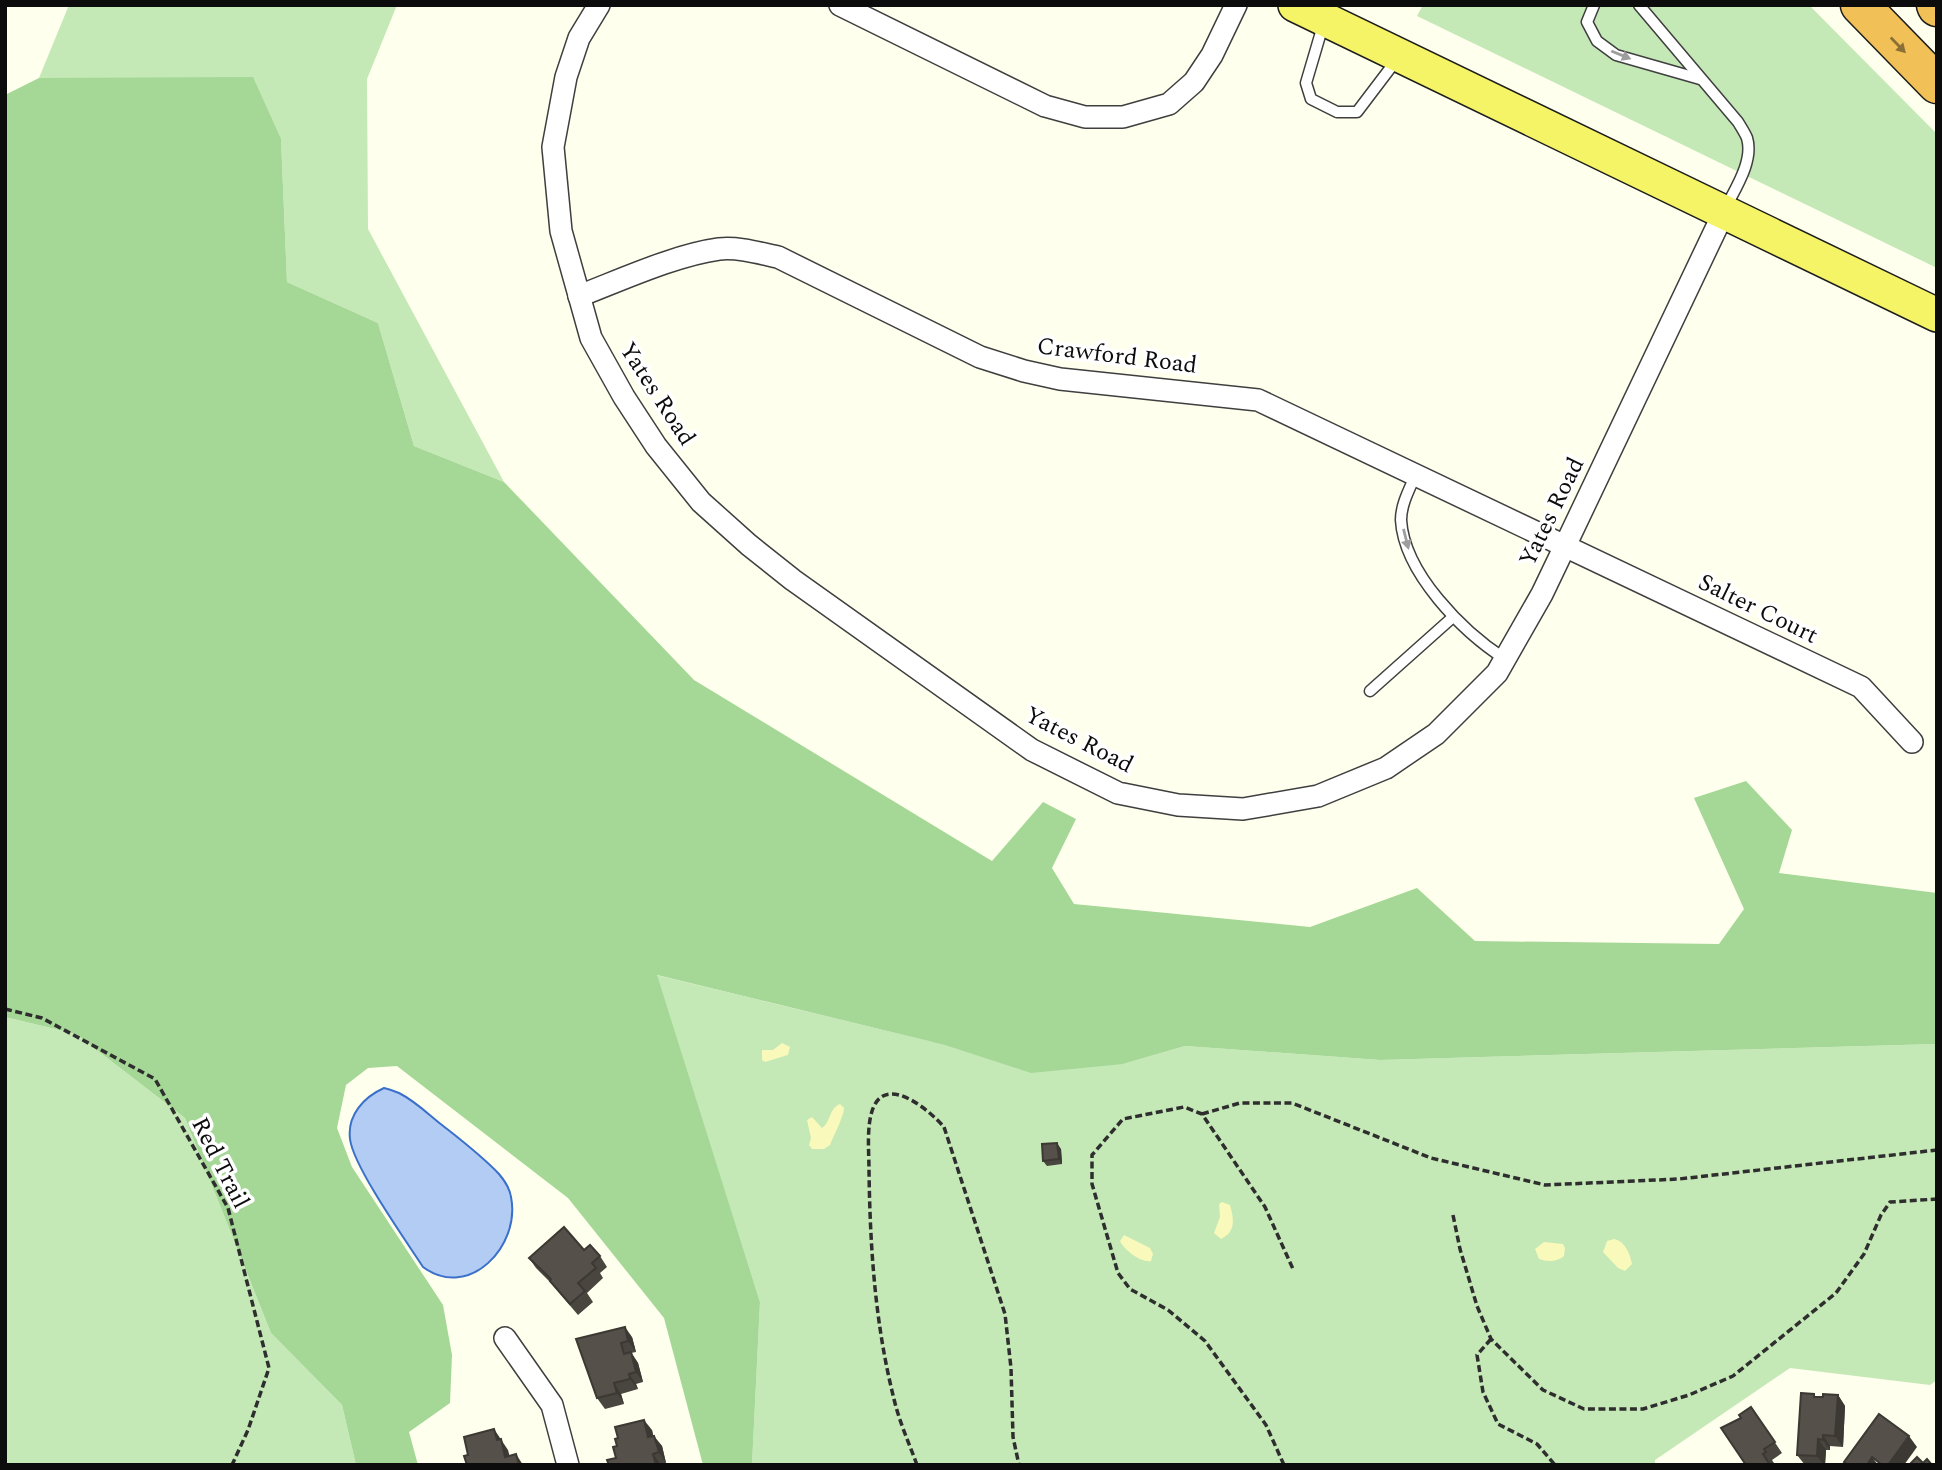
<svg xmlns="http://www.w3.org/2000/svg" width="1942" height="1470" viewBox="0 0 1942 1470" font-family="Spectral,serif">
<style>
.green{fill:#c5e8b7}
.forest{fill:#a5d897}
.sand{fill:#f8f9ba}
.water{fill:#b2ccf4;stroke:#3b70ca;stroke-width:2}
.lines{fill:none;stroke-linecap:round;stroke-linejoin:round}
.service-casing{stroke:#3f3f3f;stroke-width:13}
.minor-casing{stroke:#3f3f3f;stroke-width:24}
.primary-casing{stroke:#1d1d1d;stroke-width:36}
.motorway-casing{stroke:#1d1d1d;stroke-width:41}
.path{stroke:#2e2e2e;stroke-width:3.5;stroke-dasharray:7 3.5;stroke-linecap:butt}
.service{stroke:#fff;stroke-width:10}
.minor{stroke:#fff;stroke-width:21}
.primary{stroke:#f5f466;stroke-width:33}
.motorway{stroke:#f1c158;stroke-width:38}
.wall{fill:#49453f}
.shaded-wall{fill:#3c3833}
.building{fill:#555049;stroke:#3c3833;stroke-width:2}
.oneway{fill:#8a7036}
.oneway2{fill:#9e9e9e}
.labels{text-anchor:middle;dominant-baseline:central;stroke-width:7;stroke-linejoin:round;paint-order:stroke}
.street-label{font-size:24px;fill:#0c0c0c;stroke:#fff}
</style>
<rect width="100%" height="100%" fill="#feffec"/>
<!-- green -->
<g class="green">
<path d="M69,5h328l-30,74 1,150 136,253 -90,-36 -36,-123 -91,-41 -6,-143 -242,-61z"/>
<path d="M1423,5h386l128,129v134l-520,-252z"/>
<path d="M656,975l273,66 194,23 62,-18 195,14 557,-16v336l-7,5 -140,-17 -135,92v5h-903l8,-163z"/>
<path d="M5,1017l71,17 109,84 86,215 71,72 14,60h-351z"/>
</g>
<!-- forest -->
<path class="forest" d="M253,77l28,62 6,143 91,41 36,123 90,36 190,198 298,181 51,-59 33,17 -24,49 22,36 236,23 107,-39 58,53 244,3 25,-35 -50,-111 52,-17 46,49 -13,43 158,20v151l-557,16 -195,-14 -62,18 -92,9 -86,-28 -288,-70 103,327 -8,163h-49l-39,-147 -96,-120 -171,-132 -29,2 -22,17 -9,43 15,39 91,138 9,50 -2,48 -41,29 9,33h-62l-14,-60 -71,-72 -86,-215 -109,-84 -71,-17v-922l34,-17z"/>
<!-- sand -->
<g class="sand">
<path d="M782,1043l8,4 -2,8 -23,7 -3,-2v-10h11z"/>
<path d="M840,1104l4,4c0,8 -10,27 -14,37l-6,4h-12l-3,-4 2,-7 -4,-18 5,-3 10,11c9,-6 7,-20 18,-24z"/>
<path d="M1222,1202l8,3c4,14 6,27 -9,34l-7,-6 6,-16 -1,-13z"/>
<path d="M1124,1235l26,13 3,6 -2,7c-10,2 -27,-11 -31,-20z"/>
<path d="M1614,1239c11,2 16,15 18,25l-7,7 -7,-3 -15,-16 4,-11z"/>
<path d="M1544,1242l19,2 2,4 -1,8c-6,6 -17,6 -25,3l-4,-10z"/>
</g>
<!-- water -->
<path class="water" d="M384,1088c5,1 10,3 15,5 16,8 29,21 43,32 19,15 40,31 57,49 5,6 11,15 12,23 10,49 -42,104 -88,70 -17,-26 -70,-101 -73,-128 -3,-24 14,-42 34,-51z"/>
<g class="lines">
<defs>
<g id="service">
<path d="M1594,5l-7,17 10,19 19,14 84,24"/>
<path d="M1639,5l99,117c3,5 7,11 9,16 7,23 -12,51 -22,71"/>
<path d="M1324,22l-18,61 5,16 26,13h20l41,-54"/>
<path d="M1416,474c-6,14 -15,30 -15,46 3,53 62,112 104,139"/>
<path d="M1370,691l83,-74"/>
</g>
<g id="minor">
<path d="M599,5l-20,33 -13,39 -13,70 8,84 30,107 33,59 32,49 45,56 48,43 44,35 239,170 86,43 60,12 65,4 75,-13 68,-28 50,-34 61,-61 45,-79 23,-48 159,-334"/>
<path d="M840,5l205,101 40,11h38l46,-13 25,-22 18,-27 24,-50"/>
<path d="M579,296c42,-16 96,-41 140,-47 20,-2 40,4 59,8l202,100 44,14 36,8 198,21 603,287 51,55"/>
<path d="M505,1338l47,67 16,60"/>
</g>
<path id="primary" d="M1295,5l642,310"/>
<g id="motorway">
<path d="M1860,5l77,79"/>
<path d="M1936,5l1,2"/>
</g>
</defs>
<!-- service casing -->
<use href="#service" class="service-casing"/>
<!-- minor casing -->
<use href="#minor" class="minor-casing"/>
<!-- primary casing -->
<use href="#primary" class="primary-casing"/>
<!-- motorway casing -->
<use href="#motorway" class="motorway-casing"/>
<!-- path -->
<g class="path">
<path d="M5,1009l37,9 113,61 73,129 41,160 -21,62 -16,35"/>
<path d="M1202,1114l38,-11h52l139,55 114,27 134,-6 258,-29"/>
<path d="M1453,1215l7,34 17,57 14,33 52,51 41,19h59l46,-14 44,-19 103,-83 28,-39 17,-39 9,-13 47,-3"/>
<path d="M1491,1339l-14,16 6,37 15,32 39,20 18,21"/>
<path d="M917,1465c-8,-22 -18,-44 -23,-66 -19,-75 -24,-152 -25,-229 0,-19 -3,-47 5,-64 15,-31 57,6 70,21l61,187 6,54 2,69 6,28"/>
<path d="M1284,1465l-18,-40 -61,-84 -37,-31 -38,-21 -12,-16 -26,-89v-29l31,-36 61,-12 18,7 63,93 28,62"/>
</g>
<!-- service -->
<use href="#service" class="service"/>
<!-- minor -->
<use href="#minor" class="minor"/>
<!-- primary -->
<use href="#primary" class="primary"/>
<!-- motorway -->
<use href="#motorway" class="motorway"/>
</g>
<!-- wall -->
<g class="wall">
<path d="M1061,1149l1,15 -15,2 -4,-5z"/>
<path d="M584,1250l16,6 7,11 -7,6 3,5 -16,15 6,9 -15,13 -27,-32 -15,-15 -7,-10z"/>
<path d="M632,1337l4,15 -5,1 7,10 5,19 -7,2 2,5 -17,5 3,10 -19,5 -8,-11 -21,-59z"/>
<path d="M1814,1394l2,3h7l15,-2 7,11 -2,41 -13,-1v4h-4l-1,15h-20l-8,-10z"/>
<path d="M1751,1407l31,46 -10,7 2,3 -3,2h-25l-5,-47z"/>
<path d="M652,1430l1,6 9,10 4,17 -5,2 -45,-7z"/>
</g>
<!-- shaded-wall -->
<g class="shaded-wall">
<path d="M1057,1143l4,6 1,15 -3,-5z"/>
<path d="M625,1327l7,10 4,15 -8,-11z"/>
<path d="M631,1352l7,11 5,19 -7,-10z"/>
<path d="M629,1374l7,10 2,5 -8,-10z"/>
<path d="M614,1383l7,11 3,10 -7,-11z"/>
<path d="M1838,1395l7,11 -2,41 -8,-11z"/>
<path d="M644,1420l8,10 4,18 -8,-11z"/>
<path d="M494,1429l14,21 4,15 -7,-8 -8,-17z"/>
<path d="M1823,1435l7,11v4l-7,-10z"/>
<path d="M654,1436l8,10 4,17 -7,-11z"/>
<path d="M1909,1436l8,11 -13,18h-16z"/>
<path d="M1818,1439l8,11 -1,15h-1l-7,-9z"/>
<path d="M516,1454l7,11h-4z"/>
<path d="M653,1454l8,11h-5z"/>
<path d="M1872,1457l6,8h-11z"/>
</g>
<!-- building -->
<g class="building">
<path d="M1057,1143l2,16 -16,2 -1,-17z"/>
<path d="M564,1227l20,23 6,-5 10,11 -8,7 4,5 -18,15 7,8 -15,13 -20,-23 1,-2 -22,-21z"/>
<path d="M625,1327l3,14 -7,2 3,11 7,-2 5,20 -7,2 1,5 -16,4 3,10 -20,5 -21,-59z"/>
<path d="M1801,1393l13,1v3h9v-3l15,1 -3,41 -12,-1v5l-5,-1 -1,17 -20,-1z"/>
<path d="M1751,1407l24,35 -11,7 2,3 -3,2 7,11h-24l-25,-37 20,-10 -2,-3z"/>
<path d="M1879,1414l30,22 -21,29h-6l-10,-8 -5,8h-19l-4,-3z"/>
<path d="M644,1420l4,17 6,-1 5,16 -6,2 3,11h-47l-2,-5 9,-2 -3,-11 4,-1 -2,-7 3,-1 -3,-11z"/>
<path d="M494,1429l3,11 4,-1 4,18 11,-3 3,11h-52l-3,-9 4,-1 -4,-18z"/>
<path d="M1917,1457l6,6 4,-4 5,6h-23z"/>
</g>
<!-- one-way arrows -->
<defs><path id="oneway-solid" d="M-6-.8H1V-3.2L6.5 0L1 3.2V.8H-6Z" transform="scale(1.75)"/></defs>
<use class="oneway" href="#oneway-solid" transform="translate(1898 45) rotate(46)"/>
<g class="oneway2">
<use href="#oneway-solid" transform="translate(1621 55) rotate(22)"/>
<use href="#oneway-solid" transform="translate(1406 539) rotate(76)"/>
</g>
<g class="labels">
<!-- street labels -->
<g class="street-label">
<text transform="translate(1117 356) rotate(7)">Crawford Road</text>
<text transform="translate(657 394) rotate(57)">Yates Road</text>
<text transform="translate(1552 512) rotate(-64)">Yates Road</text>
<text transform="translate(1758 609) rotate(26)">Salter Court</text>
<text transform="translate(1079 740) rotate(27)">Yates Road</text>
<text transform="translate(220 1163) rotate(63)">Red Trail</text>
</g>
</g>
<!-- border -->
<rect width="1942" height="1470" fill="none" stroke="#0c0c0c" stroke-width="14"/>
</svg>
